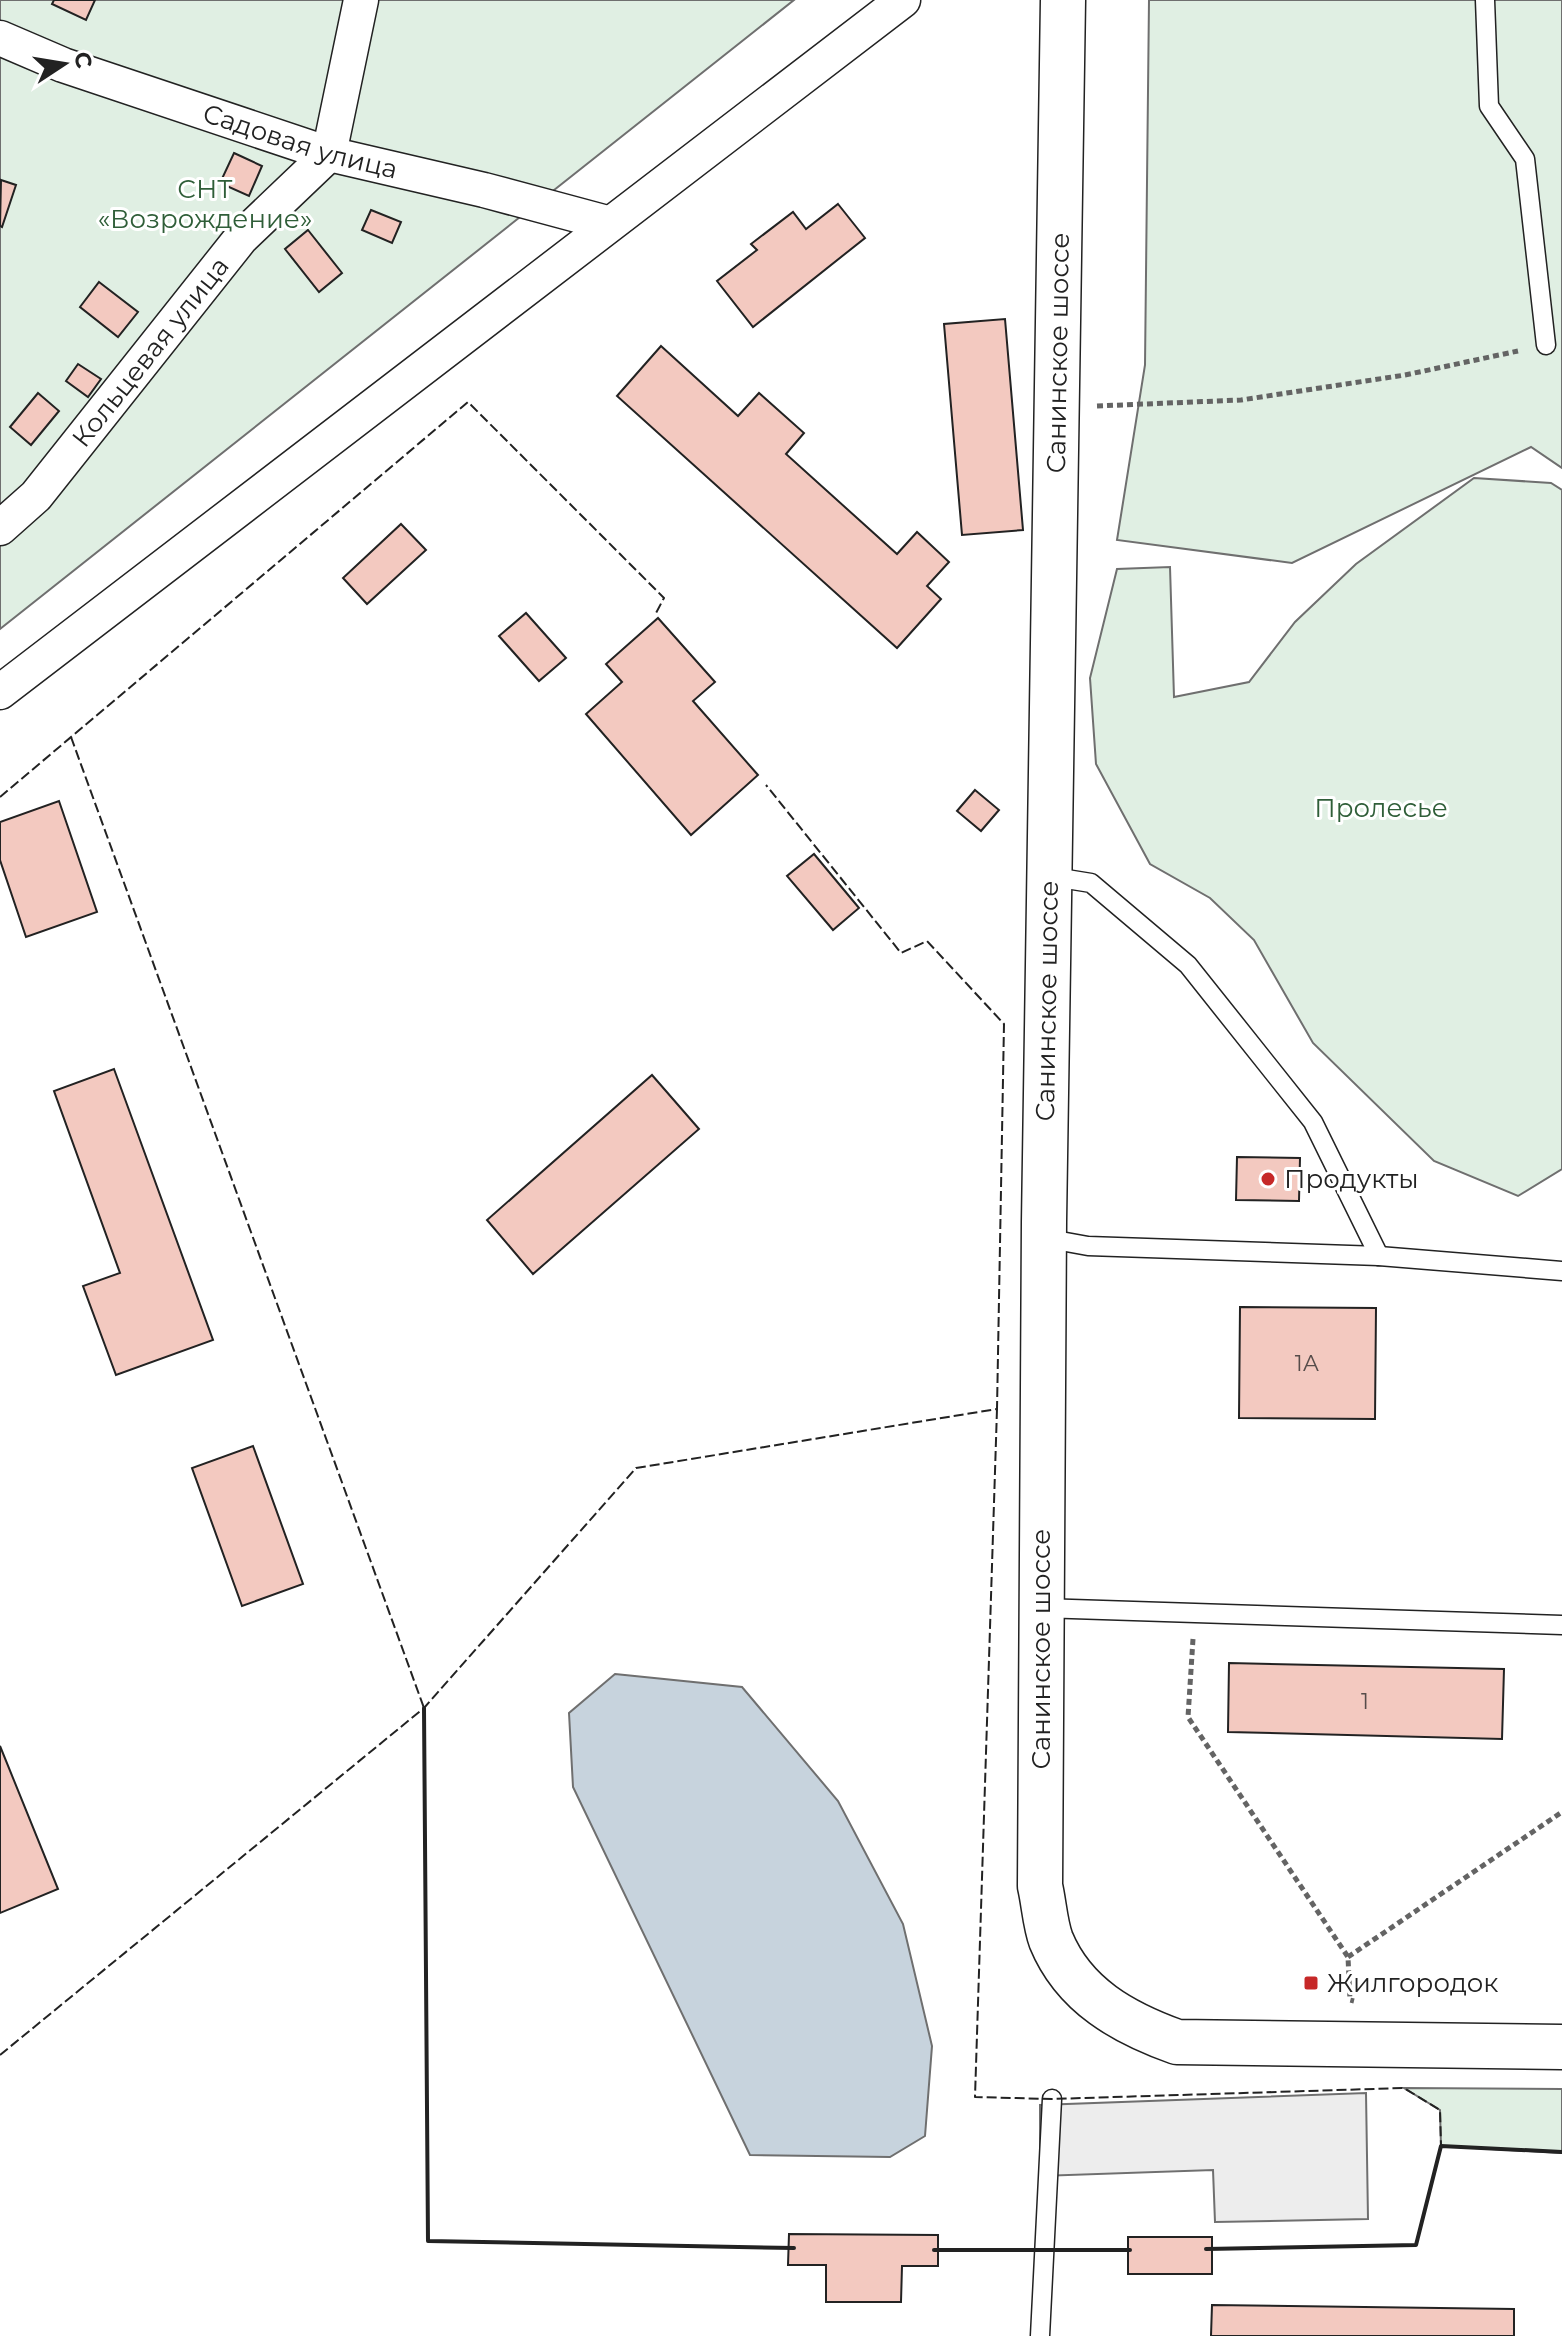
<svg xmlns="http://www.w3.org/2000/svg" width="1562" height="2336" viewBox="0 0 1562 2336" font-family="Montserrat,sans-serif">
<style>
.green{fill:#e0efe3;stroke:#6f6f6f;stroke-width:2}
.parking{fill:#ededed;stroke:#6f6f6f;stroke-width:2}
.water{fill:#c7d3dd;stroke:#6f6f6f;stroke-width:2}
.building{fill:#f3c9c0;stroke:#222;stroke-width:2}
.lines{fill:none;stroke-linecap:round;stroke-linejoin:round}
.lane-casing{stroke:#222;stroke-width:21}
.street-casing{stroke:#222;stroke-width:37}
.secondary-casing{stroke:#222;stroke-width:47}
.path{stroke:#646464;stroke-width:5;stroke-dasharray:6 4;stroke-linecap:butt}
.lane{stroke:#fff;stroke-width:18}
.street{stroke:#fff;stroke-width:34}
.secondary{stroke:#fff;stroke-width:44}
.fence{stroke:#222;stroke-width:2;stroke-dasharray:10 4;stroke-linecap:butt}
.wall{stroke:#222;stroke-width:4}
.poi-dot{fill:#c62828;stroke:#fff;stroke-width:3}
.labels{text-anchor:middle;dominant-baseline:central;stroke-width:6;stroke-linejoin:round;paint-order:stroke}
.number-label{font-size:22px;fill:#564c4a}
.street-label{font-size:26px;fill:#222;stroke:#fff}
.park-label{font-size:26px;fill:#2f5e38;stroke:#fff}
.poi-label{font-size:26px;fill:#222;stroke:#fff;text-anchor:start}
</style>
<rect width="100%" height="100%" fill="#fff"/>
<!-- green -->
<g class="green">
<path d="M0,0h794l-794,629z"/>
<path d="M1149,0h413v468l-31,-21 -239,116 -175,-23 28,-175z"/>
<path d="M1474,478l77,5 11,7v679l-44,27 -84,-35 -121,-118 -59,-103 -44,-42 -60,-34 -54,-100 -6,-86 27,-109 53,-2 4,130 75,-15 46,-60 61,-58z"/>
<path d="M1404,2088l158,1v64l-121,-7 -1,-36z"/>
</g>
<!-- parking -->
<path class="parking" d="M1366,2093l2,126 -153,3 -2,-52 -173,6v-71z"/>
<!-- water -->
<path class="water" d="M615,1674l127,13 96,114 65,123 29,122 -7,90 -35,21 -140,-2 -177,-368 -4,-74z"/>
<!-- building -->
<g class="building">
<path d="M54,0h41l-9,20 -34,-16z"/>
<path d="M234,153l28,13 -13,30 -29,-13z"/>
<path d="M1,180l15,5 -14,42 -2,-1z"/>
<path d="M838,204l27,34 -112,89 -36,-46 40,-31 -6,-6 42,-32 13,17z"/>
<path d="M371,210l30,12 -9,21 -30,-13z"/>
<path d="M308,230l34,43 -23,19 -34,-43z"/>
<path d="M99,282l39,30 -20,25 -38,-30z"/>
<path d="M1005,319l18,211 -61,5 -18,-211z"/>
<path d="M661,346l77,70 21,-23 45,40 -18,21 111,100 20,-22 32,30 -22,24 14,13 -44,49 -280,-252z"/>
<path d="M78,364l23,15 -13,18 -22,-16z"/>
<path d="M38,393l21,18 -28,34 -21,-18z"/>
<path d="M401,524l25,26 -59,54 -24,-26z"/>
<path d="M526,613l40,45 -27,23 -40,-45z"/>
<path d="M658,618l57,64 -22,19 65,74 -67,60 -105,-121 36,-32 -16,-18z"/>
<path d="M975,790l24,20 -18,21 -24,-20z"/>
<path d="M59,801l38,111 -71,25 -26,-77v-38z"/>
<path d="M814,854l45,54 -26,22 -46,-54z"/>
<path d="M114,1069l99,271 -97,35 -33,-89 37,-13 -66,-182z"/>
<path d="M652,1075l47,54 -166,145 -46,-54z"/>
<path d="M1237,1157l63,1 -1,43 -63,-1z"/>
<path d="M1240,1307l136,1 -1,111 -136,-1z"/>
<path d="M253,1446l50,138 -61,22 -50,-138z"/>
<path d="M1229,1663l275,6 -2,70 -274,-7z"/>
<path d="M0,1746l58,143 -58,24z"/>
<path d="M789,2234l149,1v31h-36l-1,36h-75v-37h-38z"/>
<rect x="1128" y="2237" width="84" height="37"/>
<path d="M1212,2305l302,4v27h-303z"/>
</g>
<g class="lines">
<defs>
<g id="lane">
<path d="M1485,0l4,106 36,53 21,186"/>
<path d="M1048,876l43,7 97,82 125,157 66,134"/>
<path d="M1044,1238l44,8 291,10 183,15"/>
<path d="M1041,1608l521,17"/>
<path d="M1040,2336l12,-237"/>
</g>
<g id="street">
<path id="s1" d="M0,38l63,27 266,89 155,36 123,33"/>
<path id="s2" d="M0,528l36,-32 205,-258 88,-84 32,-154"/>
<path d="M0,692l903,-692"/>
</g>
<path id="secondary" d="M1063,0l-19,1222 -4,664c4,17 5,38 11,54 23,56 73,83 126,102l385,5"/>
</defs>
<!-- lane casing -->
<use href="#lane" class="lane-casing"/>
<!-- street casing -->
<use href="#street" class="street-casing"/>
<!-- secondary casing -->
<use href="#secondary" class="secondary-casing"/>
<!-- path -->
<g class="path">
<path d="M1097,406l144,-6 164,-25 113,-24"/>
<path d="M1193,1639l-5,78 160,240 2,43 4,1"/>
<path d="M1348,1957l214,-145"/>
</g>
<!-- lane -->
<use href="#lane" class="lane"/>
<!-- street -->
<use href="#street" class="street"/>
<!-- secondary -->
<use href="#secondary" class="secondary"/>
<!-- fence -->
<g class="fence">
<path d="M71,737l353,971"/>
<path d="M0,797l468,-395 196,196 -8,15"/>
<path d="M997,1409l-22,688 77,2 352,-11 36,22 1,36"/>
<path d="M0,2055l424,-347 212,-240 361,-59 7,-385 -77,-83 -26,12 -135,-168"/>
</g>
<!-- wall -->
<g class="wall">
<path d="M424,1708l4,533 366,7"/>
<path d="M1206,2249l210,-4 25,-99 121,6"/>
<path d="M934,2250h196"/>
</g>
</g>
<!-- markers -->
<g class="poi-dot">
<circle cx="1268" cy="1179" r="8"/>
<rect x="1303" y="1975" width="16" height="16" rx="4"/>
</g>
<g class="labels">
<!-- number labels -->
<g class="number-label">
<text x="1307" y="1363">1А</text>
<text x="1365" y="1701">1</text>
</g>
<!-- street labels -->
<g class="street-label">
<text stroke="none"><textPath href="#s1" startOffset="318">Садовая улица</textPath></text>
<text stroke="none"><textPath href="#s2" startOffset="232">Кольцевая улица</textPath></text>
<text transform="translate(1058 353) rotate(-89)">Санинское шоссе</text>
<text transform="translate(1047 1001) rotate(-89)">Санинское шоссе</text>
<text transform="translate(1041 1649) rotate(-90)">Санинское шоссе</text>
</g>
<!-- park labels -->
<g class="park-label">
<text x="205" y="189">СНТ<tspan x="205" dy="30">«Возрождение»</tspan></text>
<text x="1381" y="808">Пролесье</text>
</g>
<!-- poi labels -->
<g class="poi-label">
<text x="1284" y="1179">Продукты</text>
<text x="1327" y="1983">Жилгородок</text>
</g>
</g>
<!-- north arrow -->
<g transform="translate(64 64) rotate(78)" stroke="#ffffff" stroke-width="6" paint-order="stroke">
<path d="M0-6L14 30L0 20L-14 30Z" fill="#222222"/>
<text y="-12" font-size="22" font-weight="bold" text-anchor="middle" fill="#222222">С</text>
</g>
</svg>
